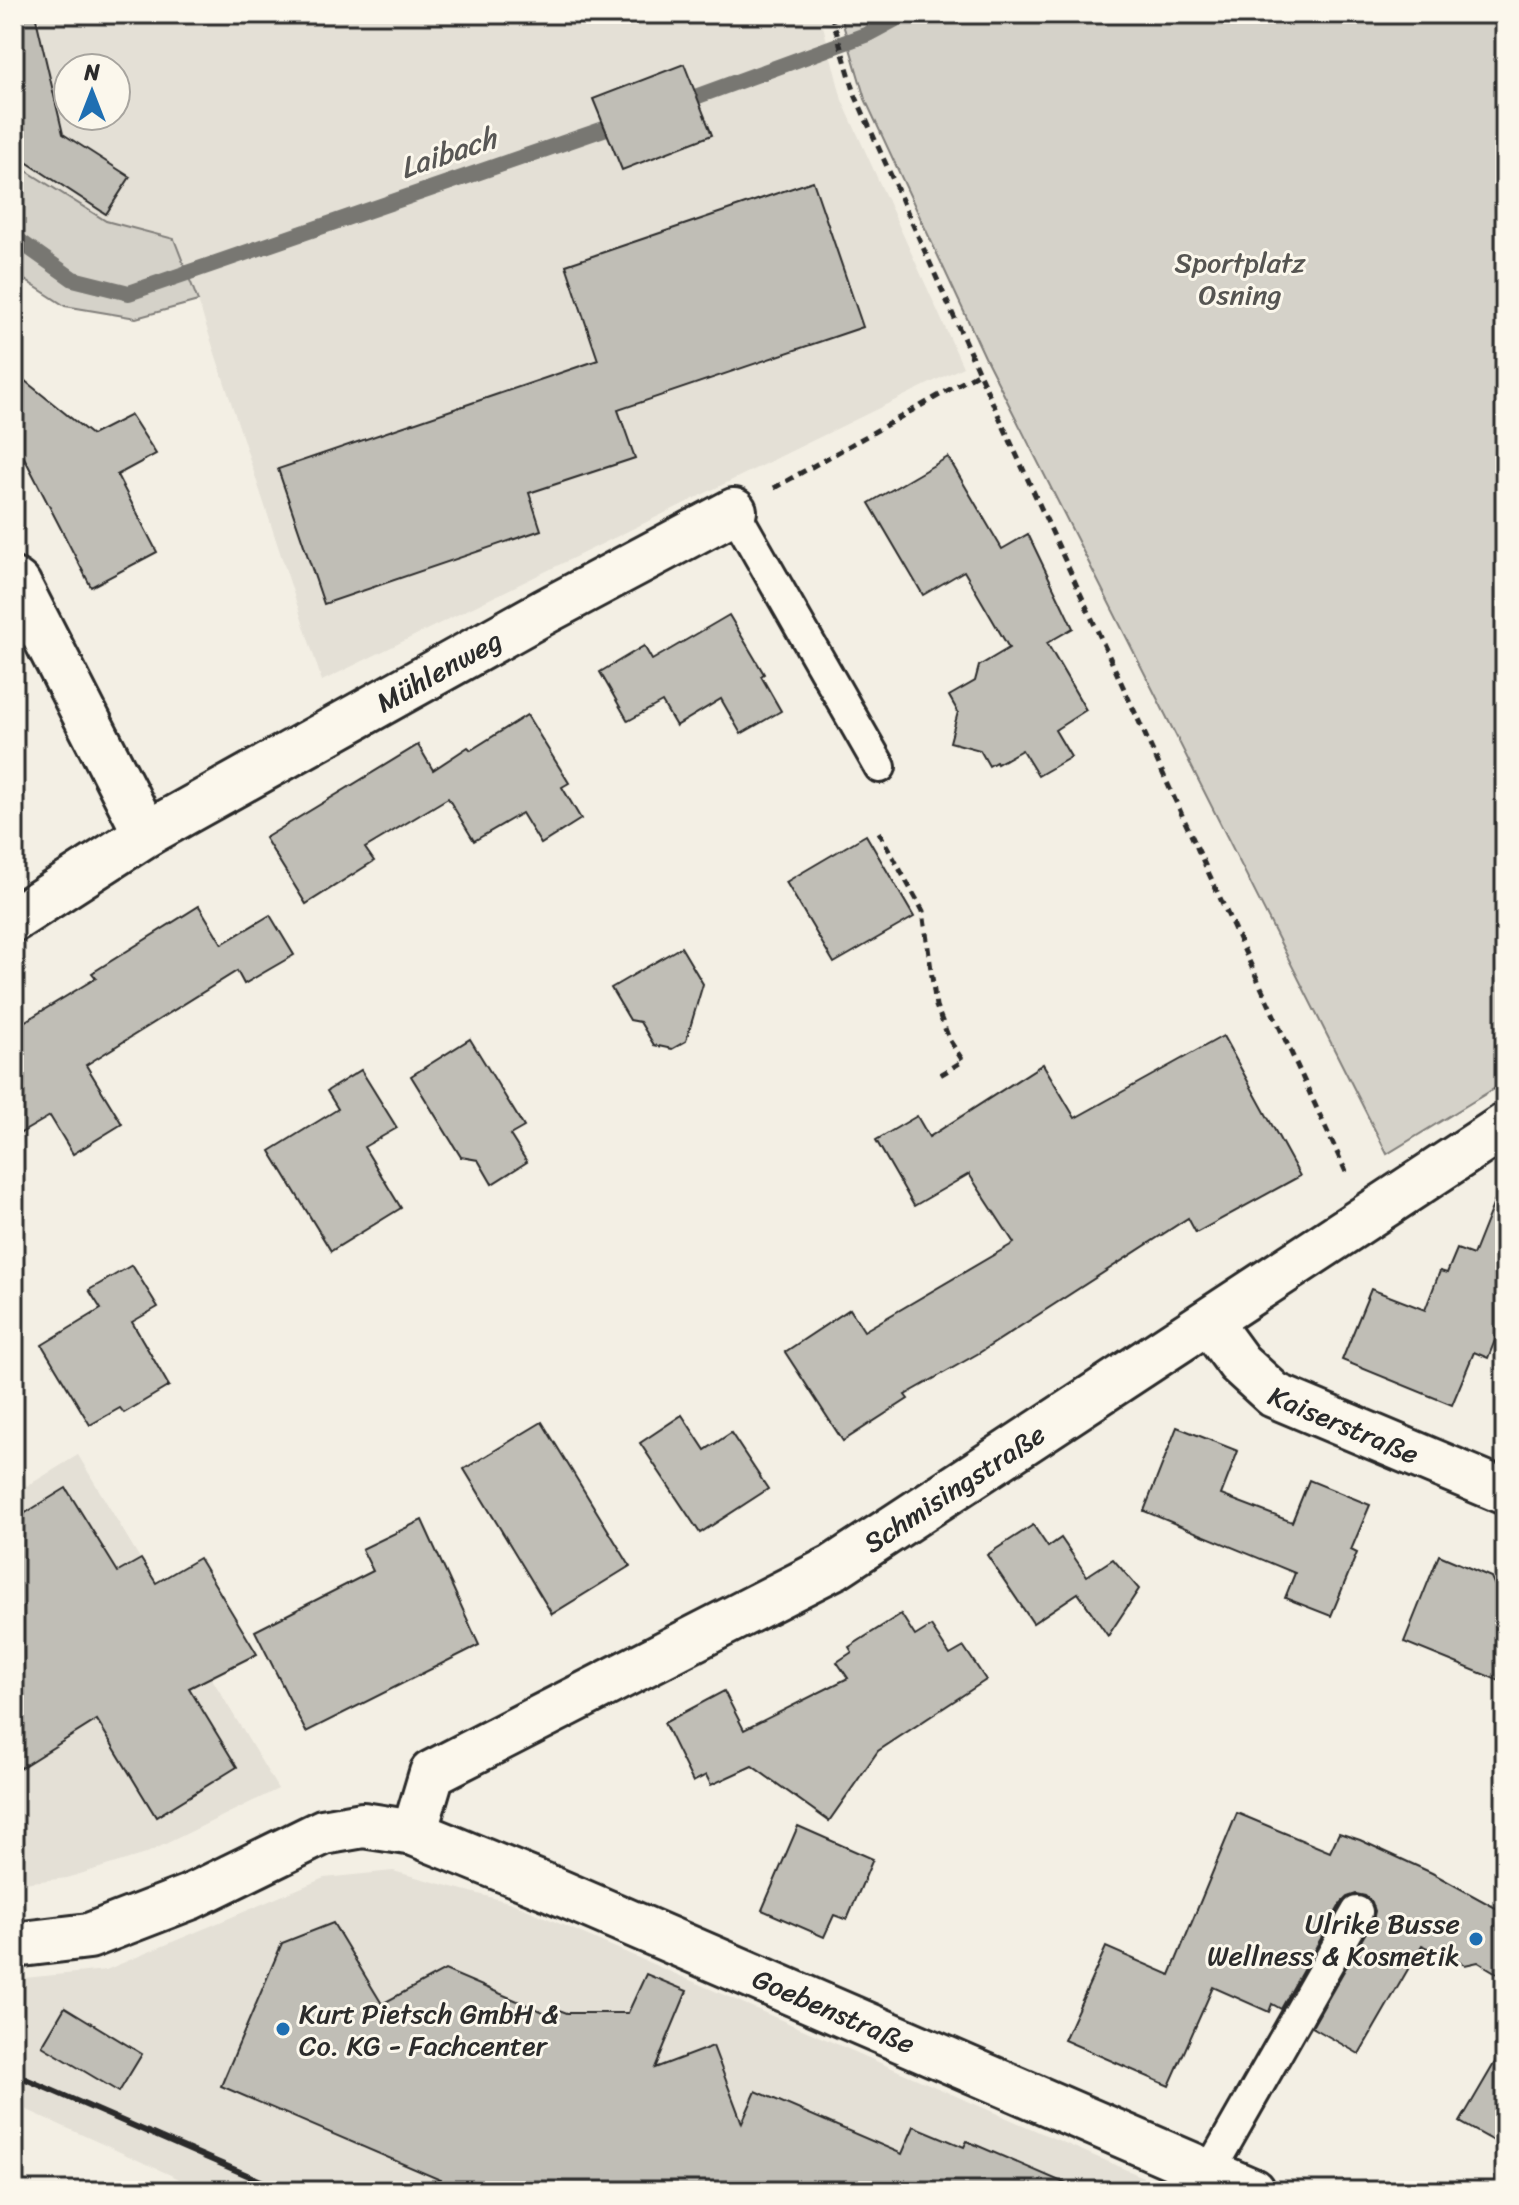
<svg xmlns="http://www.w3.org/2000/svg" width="1519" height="2205" viewBox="0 0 1519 2205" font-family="Sriracha,sans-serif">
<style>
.built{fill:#e4e0d6;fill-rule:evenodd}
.green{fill:#d5d2c9;stroke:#807e7a;stroke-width:2}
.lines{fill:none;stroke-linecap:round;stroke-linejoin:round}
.stream{stroke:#787772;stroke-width:16}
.building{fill:#c0beb6;stroke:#2b2b2b;stroke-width:2}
.lane-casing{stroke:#2b2b2b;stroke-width:36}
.street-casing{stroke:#2b2b2b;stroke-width:50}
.path{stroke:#2b2b2b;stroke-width:5;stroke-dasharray:8 6;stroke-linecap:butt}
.lane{stroke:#fbf7ec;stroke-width:30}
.street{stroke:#fbf7ec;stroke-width:44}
.rail{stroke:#2b2b2b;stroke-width:6}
.poi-dot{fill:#1f6fb2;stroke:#fbf7ec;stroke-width:3}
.labels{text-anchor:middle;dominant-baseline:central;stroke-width:6;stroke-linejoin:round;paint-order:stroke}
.park-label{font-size:28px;fill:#565552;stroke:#fbf7ec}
.street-label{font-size:28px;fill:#2b2b2b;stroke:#fbf7ec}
.poi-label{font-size:28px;fill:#2b2b2b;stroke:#fbf7ec;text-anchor:end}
.water-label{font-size:30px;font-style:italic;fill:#585755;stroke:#fbf7ec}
</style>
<rect width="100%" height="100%" fill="#f3efe4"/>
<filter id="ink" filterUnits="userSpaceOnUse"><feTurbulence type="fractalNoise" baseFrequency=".0125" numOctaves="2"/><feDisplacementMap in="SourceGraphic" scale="16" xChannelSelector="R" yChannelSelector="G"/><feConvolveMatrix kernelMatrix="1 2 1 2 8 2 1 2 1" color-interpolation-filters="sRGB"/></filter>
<g filter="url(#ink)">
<!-- built -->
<g class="built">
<path d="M14,14h806l22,86 121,267 -641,314 -124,-380 -24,-62 -68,-18 -92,-58zM68,68h48v48h-48z"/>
<path d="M78,1455l200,334 -133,65 -78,24 -53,6v-390z"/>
<path d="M393,1871l119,32 631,274 -5,14h-932l-192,-87v-125l92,-9 218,-92z"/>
</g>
<!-- green -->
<g class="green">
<path d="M840,14h665v1068l-118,72 -402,-797 -120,-258z"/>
<path d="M14,163l92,58 68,18 24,62 -62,17 -71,-12 -51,-33z"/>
</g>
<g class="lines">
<!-- stream -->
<g class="stream">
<path d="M676,104l192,-70 37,-20"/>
<path d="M14,237l59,42 56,14 495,-171"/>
</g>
</g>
<!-- building -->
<g class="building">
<path d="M14,14h21l28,120 67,43 -24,37 -92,-60z"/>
<path d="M684,64l28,71 -90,35 -29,-71z"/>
<path d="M813,181l50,146 -245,83 17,48 -106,35 12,37 -217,74 -46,-135 320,-109 -32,-95z"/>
<path d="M14,372l78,63 39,-20 25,39 -39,21 40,77 -66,35 -77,-149z"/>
<path d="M948,457l54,92 26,-15 45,94 -26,15 39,67 -31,20 16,27 -33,19 -16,-26 -25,14 -1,-2 -7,4 -9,-16 -30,-8 8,-30 -9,-16 26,-15 4,-15 30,-18 -45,-77 -41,24 -54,-92z"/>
<path d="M729,615l35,59 -3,2 20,35 -40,23 -20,-35 -45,27 -14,-24 -34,19 -28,-49 44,-26 8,14z"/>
<path d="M527,715l42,68 -7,4 19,32 -40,25 -19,-31 -48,28 -26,-43 -83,50 9,13 -68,43 -41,-66 153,-93 15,25 35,-23 3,3z"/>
<path d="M866,835l48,82 -80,46 -48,-81z"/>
<path d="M199,906l23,38 48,-29 24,40 -50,29 -7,-13 -151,94 36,59 -49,30 -23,-38 -36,21v-109l82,-50 -4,-5z"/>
<path d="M681,947l22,37 -17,57 -14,8 -18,-4 -14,-23 -10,-2 -19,-32z"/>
<path d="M1223,1036l77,140 -104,57 -8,-15 -209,135 -74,42 3,4 -65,42 -58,-89 65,-43 14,22 150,-88 -45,-69 -55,32 -38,-66 41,-24 12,21 114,-73 32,54z"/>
<path d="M470,1039l54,88 -14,8 17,27 -35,22 -14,-24 -17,-3 -50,-81z"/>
<path d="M361,1070l36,58 -33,19 37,61 -70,43 -61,-100 68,-42 -11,-18z"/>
<path d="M1503,1180l2,135 -17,43 -14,-6 -22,53 -110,-45 29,-71 54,21 15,-39 7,2 10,-24 16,6z"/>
<path d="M132,1265l26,42 -26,15 37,64 -45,27 -4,-5 -30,17 -48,-80 59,-36 -12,-19z"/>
<path d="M682,1415l23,35 26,-17 37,56 -68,44 -60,-90z"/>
<path d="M542,1422l88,144 -78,48 -88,-145z"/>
<path d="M1177,1427l61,24 -17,44 71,27 17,-42 61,25 -19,45 6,3 -26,63 -46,-18 10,-25 -151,-62z"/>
<path d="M66,1488l52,84 23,-13 15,24 43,-25 58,96 -68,34 48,79 -81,50 -59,-97 -83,52v-252z"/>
<path d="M422,1520l57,125 -173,87 -51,-101 118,-60 -11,-22z"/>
<path d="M1033,1525l15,22 13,-9 26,38 26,-17 26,30 -31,47 -30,-43 -45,30 -46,-68z"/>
<path d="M1439,1555l52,22 14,31v75l-101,-41z"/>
<path d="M901,1614l14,22 16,-10 19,29 14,-8 22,33 -108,71 -49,70 -77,-55 -41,19 -5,-10 -13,7 -29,-59 60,-32 20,39 104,-52 -11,-16 15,-10 -3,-5z"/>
<path d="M1237,1813l93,39 9,-19 21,7 72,33 73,40v65l-27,-16 -13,3 -43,-20 -63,109 -47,-27 61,-107 2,-9 -3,-9 -7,-6 -9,-2 -9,3 -6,6 -60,106 -9,-5 -3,8 -56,-25 -44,99 -105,-46 42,-93 64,28z"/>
<path d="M798,1826l75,33 -26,61 -13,-5 -10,22 -62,-27z"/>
<path d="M333,1923l49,81 63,-34 103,44 3,-7 16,6h61l18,-39 41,17 -32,77 58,-22 29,77 14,-32 146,63 12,-28 50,21 3,-6 116,50h-617l-245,-105 61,-143z"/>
<path d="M65,2007l77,47 -23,38 -77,-46z"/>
<path d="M1505,2045v102l-45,-25z"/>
</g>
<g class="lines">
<defs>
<g id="lane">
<path d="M734,511l146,256"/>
<path d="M1209,2172l148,-260"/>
</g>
<g id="street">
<path d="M14,581l4,3 128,250"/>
<path id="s1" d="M14,919l132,-85 400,-223 188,-100"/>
<path id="s2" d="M1209,1322l30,41 35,32 231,97"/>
<path id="s3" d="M414,1833l18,-60 402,-206 671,-441"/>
<path id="s4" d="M14,1945l75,-9 101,-39 133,-65 40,-7 51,8 133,54 705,304"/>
</g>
</defs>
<!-- lane casing -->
<use href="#lane" class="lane-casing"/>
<!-- street casing -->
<use href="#street" class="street-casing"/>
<!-- path -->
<g class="path">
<path d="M831,14l25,83 123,276 367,799"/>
<path d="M774,488l205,-115"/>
<path d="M879,832l44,79 13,95 14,35 13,20 -26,16"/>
</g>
<!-- lane -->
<use href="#lane" class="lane"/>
<!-- street -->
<use href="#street" class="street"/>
<!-- rail -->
<path class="rail" d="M14,2074l270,117"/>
</g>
</g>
<!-- markers -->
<g class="poi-dot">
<circle cx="1476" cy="1939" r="8"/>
<circle cx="283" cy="2029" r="8"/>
</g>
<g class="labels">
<!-- park labels -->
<g class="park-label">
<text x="1240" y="262">Sportplatz<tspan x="1240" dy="32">Osning</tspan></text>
</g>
<!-- street labels -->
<g class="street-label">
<text stroke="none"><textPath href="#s1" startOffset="492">Mühlenweg</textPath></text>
<text stroke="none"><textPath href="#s2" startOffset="174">Kaiserstraße</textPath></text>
<text stroke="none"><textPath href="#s3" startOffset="658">Schmisingstraße</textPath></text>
<text stroke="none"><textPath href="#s4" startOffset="880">Goebenstraße</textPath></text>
</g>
<!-- poi labels -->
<g class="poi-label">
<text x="1460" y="1923">Ulrike Busse<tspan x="1460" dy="32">Wellness &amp; Kosmetik</tspan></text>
<text x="299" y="2013" text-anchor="start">Kurt Pietsch GmbH &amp;<tspan x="299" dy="32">Co. KG - Fachcenter</tspan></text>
</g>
<!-- water labels -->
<g class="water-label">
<text transform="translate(448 153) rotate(-19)">Laibach</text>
</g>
</g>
<!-- margin -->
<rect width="1519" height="2205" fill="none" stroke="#fbf7ec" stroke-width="48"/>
<rect x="24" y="24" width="1471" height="2157" fill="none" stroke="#2b2b2b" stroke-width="3" filter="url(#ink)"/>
<!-- north arrow -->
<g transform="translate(92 92)"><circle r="38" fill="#fbf7ec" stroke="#a8a59f" stroke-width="2"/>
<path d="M0-6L14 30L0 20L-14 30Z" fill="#1f6fb2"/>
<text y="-12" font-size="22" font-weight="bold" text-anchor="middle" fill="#2b2b2b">N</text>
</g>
</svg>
